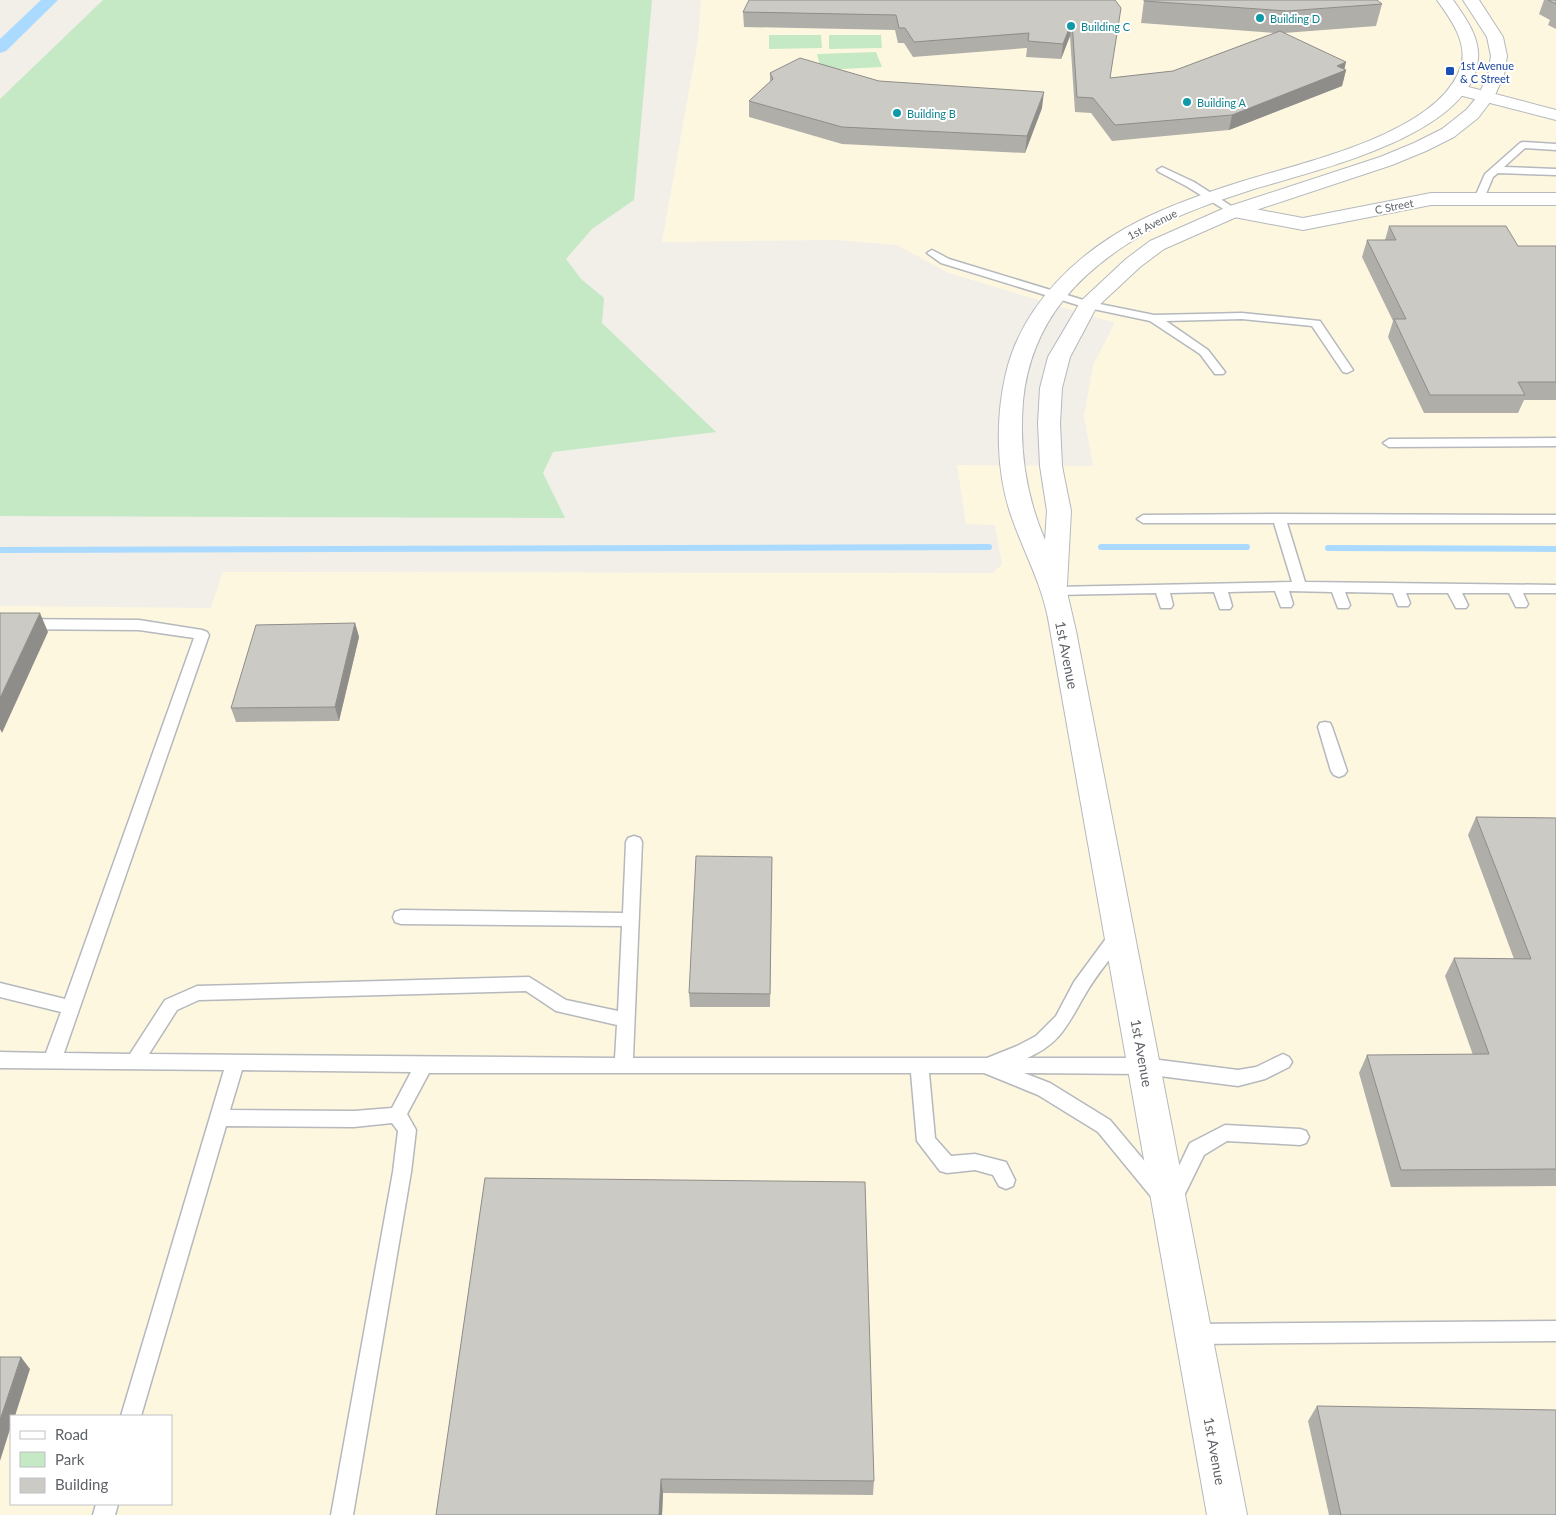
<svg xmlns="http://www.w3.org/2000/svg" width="1556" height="1515" viewBox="0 0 1556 1515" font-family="Lato,sans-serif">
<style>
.commercial{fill:#fef7e0;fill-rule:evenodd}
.green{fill:#c5e8c5}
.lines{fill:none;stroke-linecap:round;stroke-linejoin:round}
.stream{stroke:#aadaff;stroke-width:6}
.canal{fill:#aadaff;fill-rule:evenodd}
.service-casing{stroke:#b5b8bc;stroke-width:3}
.minor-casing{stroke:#b5b8bc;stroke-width:2}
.tertiary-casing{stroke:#b5b8bc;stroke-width:2}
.service{fill:#fff;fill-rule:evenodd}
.minor{fill:#fff;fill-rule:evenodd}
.tertiary{fill:#fff;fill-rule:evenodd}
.wall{fill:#afaea9}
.shaded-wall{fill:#8f8d8a}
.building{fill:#cccac5;stroke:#8f8d8a}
.culture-dot{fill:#0f9aa8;stroke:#fff;stroke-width:2}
.transit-dot{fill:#1a4fb4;stroke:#fff;stroke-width:2}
.labels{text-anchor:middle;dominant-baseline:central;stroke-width:4;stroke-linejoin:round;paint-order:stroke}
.far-culture-label{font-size:11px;fill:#0d838f;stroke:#fff;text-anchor:start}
.far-transit-label{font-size:11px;fill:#164399;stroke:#fff;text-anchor:start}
.far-street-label{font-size:11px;fill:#5f6368;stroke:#fff}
.street-label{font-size:14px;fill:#5f6368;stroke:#fff}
</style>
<rect width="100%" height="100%" fill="#f1efe8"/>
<!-- commercial -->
<path class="commercial" d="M701,0h855v1515h-1556v-909l211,2 12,-36 770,1 9,-9 -7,-39 -29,-1 -9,-59 136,1 -9,-50 9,-51 22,-42 -166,-50 -52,-28 -61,-5 -174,2 36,-202zM11,1416h160v88h-160z"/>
<!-- green -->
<g class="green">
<path d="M103,0h549l-18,200 -42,29 -26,30 15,20 23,19 -2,25 114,109 -163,20 -10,21 22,45 -565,-2v-417z"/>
<path d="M769,35h52l1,13 -53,1z"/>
<path d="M829,35h52l1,13 -53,1z"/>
<path d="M876,52l6,15 -61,3 -4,-16z"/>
</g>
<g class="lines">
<!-- stream -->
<g class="stream">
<path d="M1101,547h146"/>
<path d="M1328,548l228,1"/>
<path d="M0,550l989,-3"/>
</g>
<!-- canal -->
<path class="canal" d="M41,0h17l-52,51 -6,2v-14z"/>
<defs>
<g id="service">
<path d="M1523,142l33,2v6l-31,-2 -21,19 52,2v6l-58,-2 -5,4 -10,24h-8l-1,-2 11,-25 35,-31z"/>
<path d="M1162,167l32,15 45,29 -1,2h-8l-44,-27 -27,-14 -2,-2z"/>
<path d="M932,250l17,9 141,43 64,13 88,-2 78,8 33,49 -6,3 -4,-1 -31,-46 -70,-7 -76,2 42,29 17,22 -2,2h-8l-15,-20 -50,-33 -66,-14 -143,-44 -14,-10z"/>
<path d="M1556,438v8l-167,1 -6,-4 6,-4z"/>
<path d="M1279,514l277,1v8h-269l18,59 251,3v8h-33l5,11 -2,3h-10l-7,-14h-47l6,12 -2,3h-10l-8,-15h-42l4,10 -2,3h-10l-5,-13 -48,-1 5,13 -2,3h-10l-6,-16 -43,-1 4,13 -2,3h-10l-6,-16 -47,1 4,14 -2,3h-10l-6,-17 -44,1 3,12 -2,3h-10l-5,-15 -102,2 -5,-1 -2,-3 2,-3 5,-1 238,-5 -18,-59h-131l-6,-4 6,-4z"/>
<path d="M0,619l139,1 63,10 5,2 2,3 -145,418 66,1 35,-54 32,-14 332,-9 37,23 52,11 4,-85 -221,-2 -6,-2 -2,-5 2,-5 6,-2 222,3 3,-71 2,-4 6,-2 6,2 2,4 -9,216h354l30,-12 19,-10 20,-20 18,-34 39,-53 6,-2 6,2 2,5 -2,5c-13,18 -28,35 -39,54 -18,30 -24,50 -59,65h117l94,12 18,-3 27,-13 6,3 3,5 -3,5 -24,12 -27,7 -94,-12 -120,-1 26,10 60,37 58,69 22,-46 35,-18 75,4 6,2 3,6 -3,6 -6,2 -73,-4 -23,14 -24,49 -7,3 -7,-3 -2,-4 -4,2 -7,-3 -55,-67 -60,-37 -54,-22h-55l6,65 16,18 24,-2 31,8 9,18 -2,6 -7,3 -7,-3 -6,-11 -18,-5 -28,3 -7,-2 -23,-30 -6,-68h-482l-22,41 9,16 -5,42 -58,343h-22l62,-343 5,-41 -6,-8 -38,4 -128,-1 -85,290h-20l103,-346 -224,-2v-16l46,1 15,-41 -61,-15v-14l65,16 129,-361 -55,-8 -139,-1zM526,991l30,20 61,14 -2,33 -466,-4 28,-44 22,-10zM242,1070l169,2 -19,36 -38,3 -124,-1z"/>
<path d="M1325,722l5,1 2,4 15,44 -3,4 -5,2 -5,-2 -3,-4 -13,-44 2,-4z"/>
<path d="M1556,1321v20l-362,3 -7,-3 -3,-7 3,-7 7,-3z"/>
<path d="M96,1504h22l-3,11h-22z"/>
</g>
<g id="minor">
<path d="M1457,84l99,26v10l-105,-27 -2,-4 2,-4z"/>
<path d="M1431,193h125v12h-125l-128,25 -69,-13 -7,-2 -2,-4 2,-4 7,-2 69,13z"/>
</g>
<path id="tertiary" d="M1437,0h16c12,17 27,37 25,59 -6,77 -166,112 -227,131 -34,11 -70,23 -102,41 -68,38 -118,89 -126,170 -4,48 3,95 22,139l2,-29 -7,-45 -2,-43 2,-35 8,-31 33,-56 45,-42 24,-18 77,-34 153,-50 34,-14 28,-14 24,-19 12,-14 10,-21 3,-19 -4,-19 -24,-37h16l24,37 4,19 -3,19 -10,22 -16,21 -24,19 -28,14 -34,14 -151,50 -77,34 -24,18 -44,41 -26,49 -8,31 -2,35 2,43 9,45 -4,74 -1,3 10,43 171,884h-40l-159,-897c-7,-35 -23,-64 -35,-97 -17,-46 -18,-101 -7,-148 16,-68 72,-121 133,-152 32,-16 66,-28 101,-39 60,-19 200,-48 221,-116 7,-24 -11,-48 -24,-66z"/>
</defs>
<!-- service casing -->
<use href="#service" class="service-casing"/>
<!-- minor casing -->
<use href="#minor" class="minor-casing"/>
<!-- tertiary casing -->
<use href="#tertiary" class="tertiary-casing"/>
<!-- service -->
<use href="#service" class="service"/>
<!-- minor -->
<use href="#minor" class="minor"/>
<!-- tertiary -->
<use href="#tertiary" class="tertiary"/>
</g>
<!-- wall -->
<g class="wall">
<path d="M1115,0l-5,78 63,-7 102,-38 -134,-10 3,-23 238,4 -6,22 -92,7 62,37 -4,16 -113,44 -117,11 -21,-28 -16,-1 -5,-76 -9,23 -35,-2 1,-9 -114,9 -9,-14h-6l-3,-13 -151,-3 -1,-15z"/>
<path d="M1544,0h12v29l-8,-4 2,-5 -11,-6z"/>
<path d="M770,73l109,8 163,27 -17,45 -183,-9 -93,-27v-16l21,-19z"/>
<path d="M1389,226l129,20h38v154h-32l-6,13h-94l-36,-76 5,-16 -31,-64 5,-17h18z"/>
<path d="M355,623l4,14 -20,84 -103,1 -5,-14z"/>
<path d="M1476,817l80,1v368l-165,1 -32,-114 8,-18h106l-28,-79 9,-18 60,1 -46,-124z"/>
<path d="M772,857l-2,150h-80l-1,-14z"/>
<path d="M485,1178l389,303 -1,14 -210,-2 -1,22h-226z"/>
<path d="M1317,1406l239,109h-227l-21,-94z"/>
</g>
<!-- shaded-wall -->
<g class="shaded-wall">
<path d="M1072,21l-2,15 -9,23 2,-15z"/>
<path d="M1346,62l-2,9 2,-1 -4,16 -113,44 3,-15 105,-49z"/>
<path d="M1044,92l-2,16 -17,45 2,-17z"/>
<path d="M40,613l8,19 -46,101 -2,-4v-31z"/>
<path d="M355,623l4,14 -20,84 -4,-14z"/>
<path d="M21,1357l9,12 -15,47h-4v10l-11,35v-41z"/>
<path d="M661,1479l2,14 -1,22h-3z"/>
</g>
<!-- building -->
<g class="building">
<path d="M749,0h366l6,8 -11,70 63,-7 107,-40 66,31 -9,4 9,4 -114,45 -117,10 -22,-27 -16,-1 -5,-76 -9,23 -35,-3 1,-8 -115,9 -9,-14h-6l-3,-13 -153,-3z"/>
<path d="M1144,0h233l5,4 -95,7 -143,-10z"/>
<path d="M1548,0h8v4z"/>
<path d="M800,58l79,23 165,11 -17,44 -185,-9 -93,-26 24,-22 -3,-6z"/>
<path d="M1389,226h117l12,20h38v136h-38l7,13h-95l-36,-76h12l-39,-79h29z"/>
<path d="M0,613h40l-40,85z"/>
<path d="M355,623l-20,84 -104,1 25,-83z"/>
<path d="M1476,817l80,1v351l-155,1 -34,-115 122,-1 -35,-96 77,1z"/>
<path d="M696,856l76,1 -2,137 -81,-1z"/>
<path d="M485,1178l380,4 9,299 -213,-2 -2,36h-223z"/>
<path d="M0,1357h21l-21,63z"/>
<path d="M1317,1406l239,4v105h-215z"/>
</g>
<!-- markers -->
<g class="culture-dot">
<circle cx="1260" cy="18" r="5"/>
<circle cx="1071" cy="26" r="5"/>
<circle cx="1187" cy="102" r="5"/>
<circle cx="897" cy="113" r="5"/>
</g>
<rect class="transit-dot" x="1445" y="66" width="10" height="10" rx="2.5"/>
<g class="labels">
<!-- far-culture labels -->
<g class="far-culture-label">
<text x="1270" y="18">Building D</text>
<text x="1081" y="26">Building C</text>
<text x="1197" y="102">Building A</text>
<text x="907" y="113">Building B</text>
</g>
<!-- far-transit labels -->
<g class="far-transit-label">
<text x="1460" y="65">1st Avenue<tspan x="1460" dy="13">&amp; C Street</tspan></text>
</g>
<!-- far-street labels -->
<g class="far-street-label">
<text transform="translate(1394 206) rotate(-11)">C Street</text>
<text transform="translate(1152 224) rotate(-27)">1st Avenue</text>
</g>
<!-- street labels -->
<g class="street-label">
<text transform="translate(1067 655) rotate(79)">1st Avenue</text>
<text transform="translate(1142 1053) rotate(80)">1st Avenue</text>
<text transform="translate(1215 1451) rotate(80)">1st Avenue</text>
</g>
</g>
<!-- legend -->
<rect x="10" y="1415" width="162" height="90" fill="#ffffff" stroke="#bfc1c3"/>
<rect x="20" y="1431" width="25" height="8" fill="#ffffff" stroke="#bfc1c3"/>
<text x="55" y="1440" font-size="15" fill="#5f6368">Road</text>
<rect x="20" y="1452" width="25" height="15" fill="#c5e8c5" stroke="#bfc1c3"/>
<text x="55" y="1465" font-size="15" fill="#5f6368">Park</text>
<rect x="20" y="1478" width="25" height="15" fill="#cccac5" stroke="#bfc1c3"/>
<text x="55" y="1490" font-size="15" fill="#5f6368">Building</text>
</svg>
